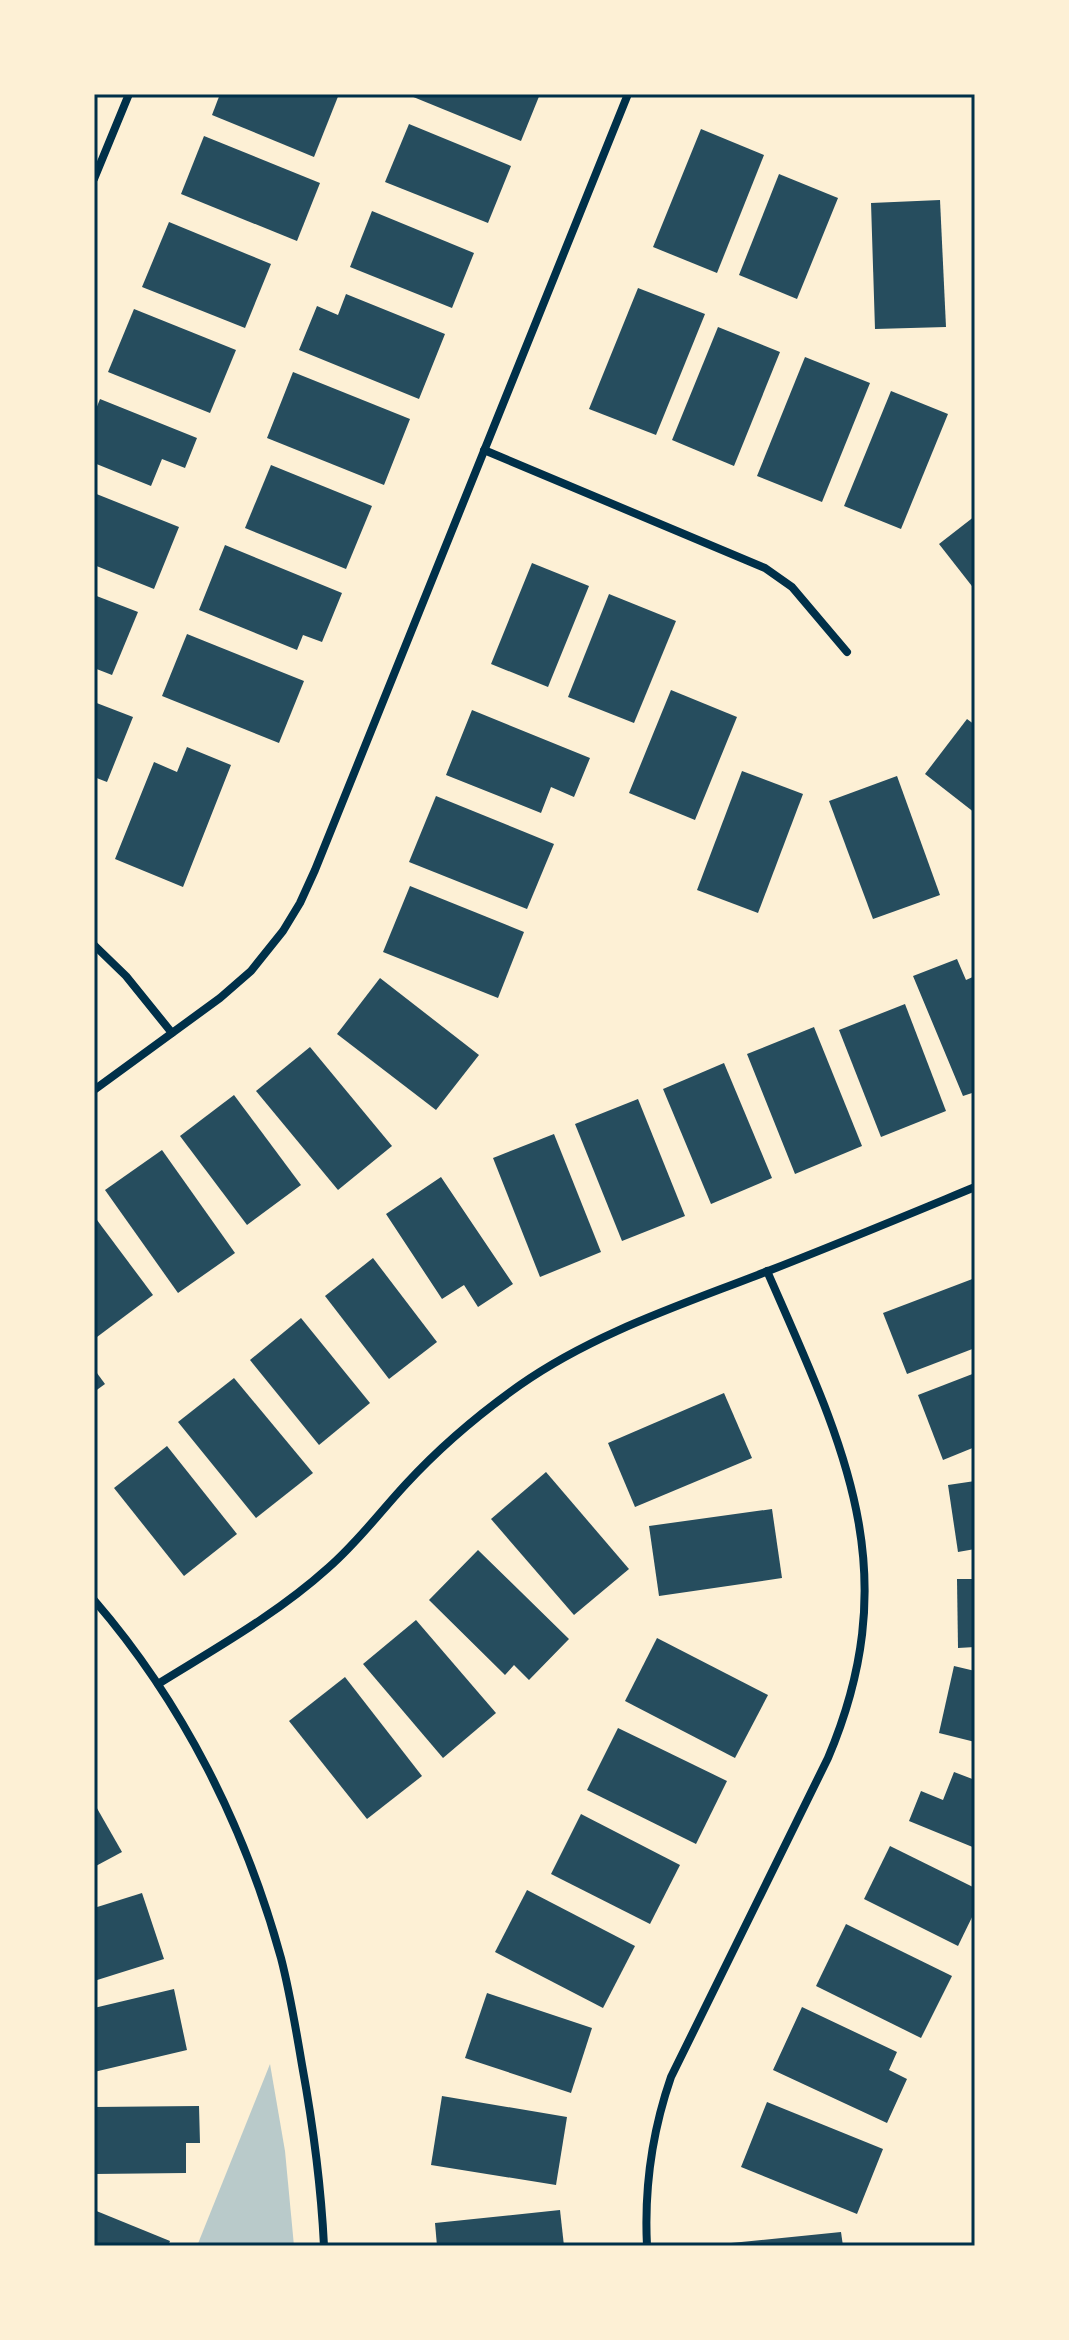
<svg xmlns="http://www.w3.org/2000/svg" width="1069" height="2340" viewBox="0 0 1069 2340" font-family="'Source Sans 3',sans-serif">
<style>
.green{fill:#b9caca}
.building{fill:#264d5e}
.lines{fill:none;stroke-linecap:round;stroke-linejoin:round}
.minor{stroke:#003049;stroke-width:8}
.neatline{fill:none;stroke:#003049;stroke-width:3}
</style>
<rect width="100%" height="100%" fill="#fdf0d5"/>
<!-- green -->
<path class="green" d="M270,2064l15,87 9,95h-97z"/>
<!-- building -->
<g class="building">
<path d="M220,94h119l-25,63 -102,-42z"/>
<path d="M406,94h134l-19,47z"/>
<path d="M409,124l102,42 -23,57 -103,-41z"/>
<path d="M701,129l63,26 -47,118 -64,-26z"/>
<path d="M204,136l116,47 -23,58 -116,-47z"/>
<path d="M779,174l59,24 -41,101 -58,-24z"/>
<path d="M940,200l6,127 -71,2 -4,-126z"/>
<path d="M372,211l102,42 -22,55 -102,-41z"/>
<path d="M169,222l102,42 -26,64 -103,-41z"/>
<path d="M638,288l67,26 -49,121 -67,-26z"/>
<path d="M346,294l99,40 -26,65 -120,-49 18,-44 21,9z"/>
<path d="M134,309l102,41 -26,63 -102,-41z"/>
<path d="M718,327l62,25 -46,114 -62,-26z"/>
<path d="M805,357l65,26 -48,119 -65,-26z"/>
<path d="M293,372l117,47 -26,66 -117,-47z"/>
<path d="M891,391l57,23 -47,115 -57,-23z"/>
<path d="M100,399l97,39 -12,30 -23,-9 -11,27 -57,-23v-49z"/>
<path d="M271,465l101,41 -26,63 -101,-41z"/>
<path d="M94,493l85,34 -25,62 -60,-24z"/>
<path d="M975,516v74l-36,-46z"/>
<path d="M225,545l117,48 -20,49 -19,-7 -6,15 -98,-40z"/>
<path d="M532,563l57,23 -41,101 -57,-23z"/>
<path d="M609,594l67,27 -42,102 -66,-26z"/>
<path d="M94,595l44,17 -26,63 -18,-7z"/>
<path d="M187,634l117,47 -25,62 -117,-47z"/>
<path d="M671,690l66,27 -42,103 -66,-27z"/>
<path d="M94,702l39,15 -26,65 -13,-5z"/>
<path d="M472,710l118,48 -16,39 -23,-10 -10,26 -95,-38z"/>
<path d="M967,719l8,6v88l-50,-39z"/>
<path d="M187,747l44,18 -48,122 -68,-28 39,-97 23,10z"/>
<path d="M742,771l61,23 -45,119 -61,-23z"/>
<path d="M897,776l43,119 -67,24 -44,-118z"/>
<path d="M436,796l118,48 -27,65 -118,-47z"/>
<path d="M410,886l114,46 -26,66 -115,-46z"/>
<path d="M957,959l9,21 9,-4v116l-12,4 -50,-120z"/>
<path d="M380,978l99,77 -43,55 -99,-76z"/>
<path d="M905,1004l41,107 -65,26 -42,-107z"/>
<path d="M814,1027l48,119 -67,28 -48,-120z"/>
<path d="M310,1047l82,99 -54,44 -82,-99z"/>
<path d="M724,1063l48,115 -61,26 -48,-115z"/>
<path d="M234,1095l67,90 -54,40 -67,-89z"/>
<path d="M638,1099l47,117 -63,25 -47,-117z"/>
<path d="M554,1134l47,118 -61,25 -47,-119z"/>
<path d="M162,1150l73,103 -57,40 -73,-103z"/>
<path d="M441,1177l72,107 -35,23 -14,-22 -22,14 -56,-85z"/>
<path d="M94,1216l59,79 -56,42 -3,-3z"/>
<path d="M373,1258l64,84 -48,37 -64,-83z"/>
<path d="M975,1278v70l-68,26 -24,-61z"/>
<path d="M301,1318l69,85 -51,42 -69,-85z"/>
<path d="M94,1369l11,15 -11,8z"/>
<path d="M975,1373v74l-32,13 -25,-65z"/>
<path d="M234,1378l79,95 -57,45 -78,-96z"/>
<path d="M724,1393l28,65 -117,49 -27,-64z"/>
<path d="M167,1446l70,88 -53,42 -70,-88z"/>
<path d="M546,1472l83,97 -55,46 -83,-96z"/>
<path d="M975,1481v68l-17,3 -10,-67z"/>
<path d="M772,1509l10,69 -123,18 -10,-70z"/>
<path d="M478,1550l91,89 -40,41 -15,-15 -9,10 -76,-75z"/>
<path d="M957,1579h18v68l-17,1z"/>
<path d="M416,1620l80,93 -53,45 -80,-94z"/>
<path d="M657,1638l111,57 -33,63 -110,-57z"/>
<path d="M954,1666l21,5v71l-36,-9z"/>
<path d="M345,1677l77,99 -55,43 -78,-98z"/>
<path d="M618,1728l109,53 -31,63 -109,-54z"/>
<path d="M954,1772l21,8v68l-66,-27 12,-30 22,9z"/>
<path d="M94,1803l28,49 -28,15z"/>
<path d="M581,1814l99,51 -30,59 -99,-50z"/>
<path d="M890,1846l85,42v23l-17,35 -94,-47z"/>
<path d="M527,1890l108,56 -32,62 -108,-56z"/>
<path d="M142,1893l22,66 -70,22v-73z"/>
<path d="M846,1924l106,52 -31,62 -105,-52z"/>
<path d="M174,1989l13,61 -93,22v-64z"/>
<path d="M487,1993l105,35 -21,65 -106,-35z"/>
<path d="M802,2007l95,45 -8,18 18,9 -20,44 -114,-53z"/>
<path d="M442,2096l125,21 -11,68 -125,-20z"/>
<path d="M767,2102l116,47 -26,65 -116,-47z"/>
<path d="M199,2106l1,37h-14v30l-92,1v-67z"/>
<path d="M94,2210l76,31 -2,5h-74z"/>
<path d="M560,2210l4,36h-127l-2,-23z"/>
<path d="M841,2232l2,14h-112v-3z"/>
</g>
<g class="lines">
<!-- minor -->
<g class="minor">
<path d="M94,179l35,-85"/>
<path d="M484,450l281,118 27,19 55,65"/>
<path d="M94,945l32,31 46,57"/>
<path d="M94,1090l126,-92 31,-27 32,-40 17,-28 15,-33 313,-776"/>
<path d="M94,1600c89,103 151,227 187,358 9,35 15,71 21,107 11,60 19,120 22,181"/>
<path d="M158,1684c58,-36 119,-70 170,-116 29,-25 52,-56 78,-84 34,-37 73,-70 114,-99 70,-49 152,-77 230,-107 76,-29 150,-60 225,-91"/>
<path d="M647,2246c-3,-59 5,-114 24,-169l157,-319c80,-189 15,-313 -61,-487"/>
</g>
</g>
<!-- border -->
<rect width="1069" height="2340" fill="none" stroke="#fdf0d5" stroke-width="192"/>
<rect x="96" y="96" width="877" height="2148" class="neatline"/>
</svg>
